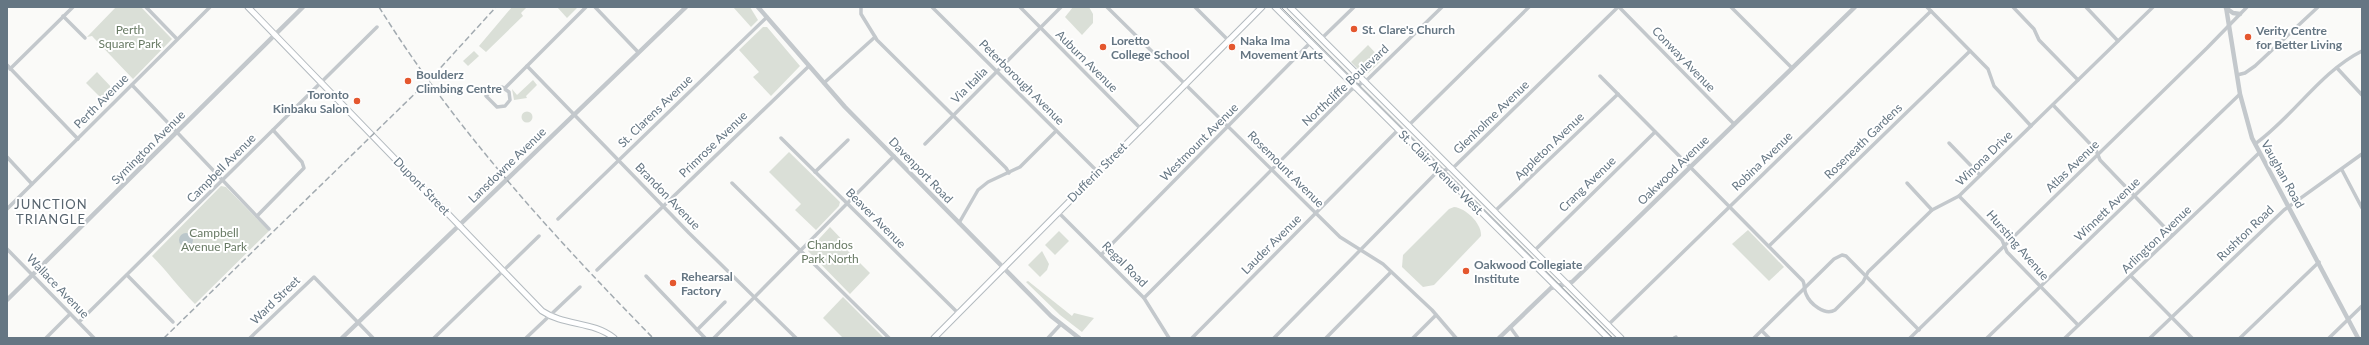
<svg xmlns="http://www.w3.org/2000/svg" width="2369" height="345" viewBox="0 0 2369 345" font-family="Lato,sans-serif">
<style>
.green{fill:#dadfd7}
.water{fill:#bbc7cb}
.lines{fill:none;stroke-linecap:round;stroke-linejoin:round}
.secondary-casing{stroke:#b3babf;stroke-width:7}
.minor{stroke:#c3c8cc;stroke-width:3.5}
.tertiary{stroke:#c3c8cc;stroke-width:4.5}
.secondary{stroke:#fff;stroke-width:5}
.tram{stroke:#a2aab0;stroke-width:1}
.rail{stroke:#a2aab0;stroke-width:1.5;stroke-dasharray:6 3;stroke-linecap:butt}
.poi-dot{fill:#e4572e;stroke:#fff;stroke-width:1.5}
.labels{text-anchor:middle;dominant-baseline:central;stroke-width:4;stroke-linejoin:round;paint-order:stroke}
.park-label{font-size:12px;fill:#687a64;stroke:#fff}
.poi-label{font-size:12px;font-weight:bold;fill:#657683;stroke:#fff;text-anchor:start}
.street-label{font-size:12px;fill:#657683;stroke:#fff}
.neighbourhood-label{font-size:13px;letter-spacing:1px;fill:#57646e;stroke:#fff}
</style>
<rect width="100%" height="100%" fill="#fafaf8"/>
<!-- green -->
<g class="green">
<path d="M116,7h25l31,32 -39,40 -41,-43 -5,1z"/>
<path d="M512,7h15l-6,6 2,3 -37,36 -7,-6z"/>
<path d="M557,7h21l-11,11z"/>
<path d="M733,7h17l8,13 -7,7z"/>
<path d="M1073,7h16l4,7v9l-11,12 -17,-18z"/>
<path d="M763,27h4l33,39 -29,30 -18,-19 6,-5 -20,-22z"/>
<path d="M1368,45l14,15 -14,13 -3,-3 -3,3 -11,-11z"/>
<path d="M474,51l5,5 -11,10 -5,-5z"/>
<path d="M97,72l16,17 -11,10 -16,-16z"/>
<path d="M533,80l4,5 -11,11 1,2 -13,2 -2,-11 5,6z"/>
<circle cx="527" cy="117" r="5.5"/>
<path d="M789,152l51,50 -1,4 -23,24 -21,-20 6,-6 -32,-32z"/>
<path d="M221,186l5,1 43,44 -74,73c-16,-16 -28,-33 -43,-48z"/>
<path d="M1454,207c12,1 28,17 27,29l-47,49 -11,2 -21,-20 1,-12 46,-46z"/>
<path d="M830,227l19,20 -2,3 23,23 -20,21 -42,-43z"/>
<path d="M1748,230l36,37 -15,14 -37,-37z"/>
<path d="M1059,231l10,10 -14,14 -10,-10z"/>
<path d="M1042,251l7,13 -2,6 -7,7 -12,-12z"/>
<path d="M1028,281l44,35 2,-3 20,5 -12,14 -22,-17 -34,-33z"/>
<path d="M843,297l41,41h-41l-20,-20z"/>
</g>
<!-- water -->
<circle class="water" cx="186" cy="240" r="7"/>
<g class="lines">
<defs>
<g id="secondary">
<path d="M248,7l294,304c22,15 51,10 72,27"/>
<path d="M1275,7l333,331"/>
<path d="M1290,7l331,331"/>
<path d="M934,338l328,-331"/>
</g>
</defs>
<!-- secondary casing -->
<use href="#secondary" class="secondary-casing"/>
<!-- minor -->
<g class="minor">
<path d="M146,7l31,32"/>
<path d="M595,7l43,45"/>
<path d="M861,7v7l16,26 129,128 3,5"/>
<path d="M932,7l166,165"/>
<path d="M1020,7l121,122"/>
<path d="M1107,7l233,230 43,27 49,46 24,28"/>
<path d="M1195,7l33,33"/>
<path d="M1619,7l115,117"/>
<path d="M1731,7l61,61"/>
<path d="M1927,7l61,62 6,17 37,40"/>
<path d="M2013,7l21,22 5,11 39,40"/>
<path d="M2086,7l32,34"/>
<path d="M63,16l22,22"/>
<path d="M1321,39l33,-32"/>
<path d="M7,65l71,74"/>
<path d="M527,66l162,167 107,105"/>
<path d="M2337,68l25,27"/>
<path d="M10,69l63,-62"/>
<path d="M2237,75l8,-2 10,-7 63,-59"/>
<path d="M1600,76l203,205c2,4 1,9 3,13 4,10 19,22 29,16l28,-28 5,-10 64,-62 27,-14 194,-189"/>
<path d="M824,83l51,-46"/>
<path d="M132,85l137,144"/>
<path d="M502,87l7,5 1,8 -5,6 -8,1 -11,-11 8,-8z"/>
<path d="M505,88l81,-81"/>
<path d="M2053,105l43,45 4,10 72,75"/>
<path d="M1408,126l121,-119"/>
<path d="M781,138l177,175"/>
<path d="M1949,143l31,32"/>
<path d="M925,144l136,-137"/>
<path d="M2255,144c38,-27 65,-72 107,-93"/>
<path d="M7,157l25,27"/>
<path d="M2342,170l20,38"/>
<path d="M815,172l33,-32"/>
<path d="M732,183l157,155"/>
<path d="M1907,183l25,27"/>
<path d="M1959,196l43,44 5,12 71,73"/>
<path d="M7,209l203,-202"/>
<path d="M1058,212l86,86 25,40"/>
<path d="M1494,212l124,-118"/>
<path d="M257,216l47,-48 -2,-6 -29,-32"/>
<path d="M558,219l209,-202"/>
<path d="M959,223l19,-33 10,-8 32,-15 36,-36"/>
<path d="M1769,246l201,-195"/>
<path d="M7,249l87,89"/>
<path d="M1534,251l121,-119"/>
<path d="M1101,255l210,-213"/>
<path d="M597,270l212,-204"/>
<path d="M127,275l46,47"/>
<path d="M646,276l59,62"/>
<path d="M2131,276l61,62"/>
<path d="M1144,298l207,-208 17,-11 74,-72"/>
<path d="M79,322l298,-295"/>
<path d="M1608,325l323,-314"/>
<path d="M1510,327l8,11"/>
<path d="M697,330l28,-28"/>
<path d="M1762,331l7,7"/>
<path d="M46,338l24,-24"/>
<path d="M250,338l64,-61 59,61"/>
<path d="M434,338l105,-102"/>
<path d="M526,338l54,-51"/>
<path d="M714,338l180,-182"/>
<path d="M1048,338l13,-14"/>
<path d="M1192,338l206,-208"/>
<path d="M1274,338l161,-164 20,-8 163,-159"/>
<path d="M1326,338l65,-66"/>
<path d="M1413,338l23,-23"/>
<path d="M1674,338l2,-1"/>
<path d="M1754,338l80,-79 8,-4 4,1 73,74"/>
<path d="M1910,338l297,-290 40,-41"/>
<path d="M1987,338l253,-244"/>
<path d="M2065,338l194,-185"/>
<path d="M2150,338l134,-128 78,-56"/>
<path d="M2240,338l79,-76"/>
<path d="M2329,338l33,-32"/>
</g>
<!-- tertiary -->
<g class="tertiary">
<path d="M758,7l87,100 206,209 28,22"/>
<path d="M2226,7l14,87 12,44 106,200"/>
<path d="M2226,8l7,5 7,1"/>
<path d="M7,300l296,-293"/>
<path d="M342,338l344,-331"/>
<path d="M1499,338l52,-50 21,-6 283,-275"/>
</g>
<!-- secondary -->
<use href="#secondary" class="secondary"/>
<!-- tram -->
<path class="tram" d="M1281,7l332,331"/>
<!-- rail -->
<g class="rail">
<path d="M379,7c76,122 174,229 274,331"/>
<path d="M164,338l270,-263 62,-68"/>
</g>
</g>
<!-- markers -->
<g class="poi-dot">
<circle cx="1354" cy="29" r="4"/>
<circle cx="2248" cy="37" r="4"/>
<circle cx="1103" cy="47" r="4"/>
<circle cx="1232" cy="47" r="4"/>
<circle cx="408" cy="81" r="4"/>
<circle cx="357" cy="101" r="4"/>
<circle cx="1466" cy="271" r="4"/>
<circle cx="673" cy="283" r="4"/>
</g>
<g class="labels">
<!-- park labels -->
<g class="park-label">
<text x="130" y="29">Perth<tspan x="130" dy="14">Square Park</tspan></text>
<text x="214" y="232">Campbell<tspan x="214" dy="14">Avenue Park</tspan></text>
<text x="830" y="244">Chandos<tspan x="830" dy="14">Park North</tspan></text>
</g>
<!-- poi labels -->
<g class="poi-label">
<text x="1362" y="29">St. Clare's Church</text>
<text x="2256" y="30">Verity Centre<tspan x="2256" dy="14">for Better Living</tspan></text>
<text x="1111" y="40">Loretto<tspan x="1111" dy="14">College School</tspan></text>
<text x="1240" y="40">Naka Ima<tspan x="1240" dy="14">Movement Arts</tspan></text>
<text x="416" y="74">Boulderz<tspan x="416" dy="14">Climbing Centre</tspan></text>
<text x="349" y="94" text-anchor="end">Toronto<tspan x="349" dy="14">Kinbaku Salon</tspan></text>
<text x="1474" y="264">Oakwood Collegiate<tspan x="1474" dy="14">Institute</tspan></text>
<text x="681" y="276">Rehearsal<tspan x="681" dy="14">Factory</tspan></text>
</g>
<!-- street labels -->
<g class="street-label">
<text transform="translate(1684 59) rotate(46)">Conway Avenue</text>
<text transform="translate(1087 61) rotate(45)">Auburn Avenue</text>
<text transform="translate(1022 82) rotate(45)">Peterborough Avenue</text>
<text transform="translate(969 85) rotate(-45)">Via Italia</text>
<text transform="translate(1345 85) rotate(-43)">Northcliffe Boulevard</text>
<text transform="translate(101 101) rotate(-45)">Perth Avenue</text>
<text transform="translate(655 111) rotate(-44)">St. Clarens Avenue</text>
<text transform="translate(1491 117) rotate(-44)">Glenholme Avenue</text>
<text transform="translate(1863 141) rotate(-44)">Roseneath Gardens</text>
<text transform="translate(1199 142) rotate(-45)">Westmount Avenue</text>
<text transform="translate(713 144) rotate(-44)">Primrose Avenue</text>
<text transform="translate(1549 146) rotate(-44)">Appleton Avenue</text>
<text transform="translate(148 147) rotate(-45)">Symington Avenue</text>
<text transform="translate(1984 158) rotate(-44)">Winona Drive</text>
<text transform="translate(1762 161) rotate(-44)">Robina Avenue</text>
<text transform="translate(507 165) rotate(-44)">Lansdowne Avenue</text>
<text transform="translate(2072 166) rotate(-44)">Atlas Avenue</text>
<text transform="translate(221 168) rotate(-45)">Campbell Avenue</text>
<text transform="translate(1286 169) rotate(45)">Rosemount Avenue</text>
<text transform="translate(921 170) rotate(46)">Davenport Road</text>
<text transform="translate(1673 170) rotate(-44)">Oakwood Avenue</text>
<text transform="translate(1097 172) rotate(-45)">Dufferin Street</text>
<text transform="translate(1441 172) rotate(45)">St. Clair Avenue West</text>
<text transform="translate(2283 174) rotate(61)">Vaughan Road</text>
<text transform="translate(1587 184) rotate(-44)">Crang Avenue</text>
<text transform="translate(422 186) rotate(46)">Dupont Street</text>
<text transform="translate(668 196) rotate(46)">Brandon Avenue</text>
<text transform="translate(2107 209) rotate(-44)">Winnett Avenue</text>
<text transform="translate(876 218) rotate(45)">Beaver Avenue</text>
<text transform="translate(2245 233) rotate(-44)">Rushton Road</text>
<text transform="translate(2156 239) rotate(-44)">Arlington Avenue</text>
<text transform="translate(1271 244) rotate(-45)">Lauder Avenue</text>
<text transform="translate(2018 245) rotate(49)">Hursting Avenue</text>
<text transform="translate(1125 264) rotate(45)">Regal Road</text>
<text transform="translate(58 286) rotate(46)">Wallace Avenue</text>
<text transform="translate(275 300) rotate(-44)">Ward Street</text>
</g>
<!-- neighbourhood labels -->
<g class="neighbourhood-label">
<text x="51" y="204">JUNCTION<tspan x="51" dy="15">TRIANGLE</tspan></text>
</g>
</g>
<!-- border -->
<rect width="2369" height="345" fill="none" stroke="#657683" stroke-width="16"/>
</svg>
